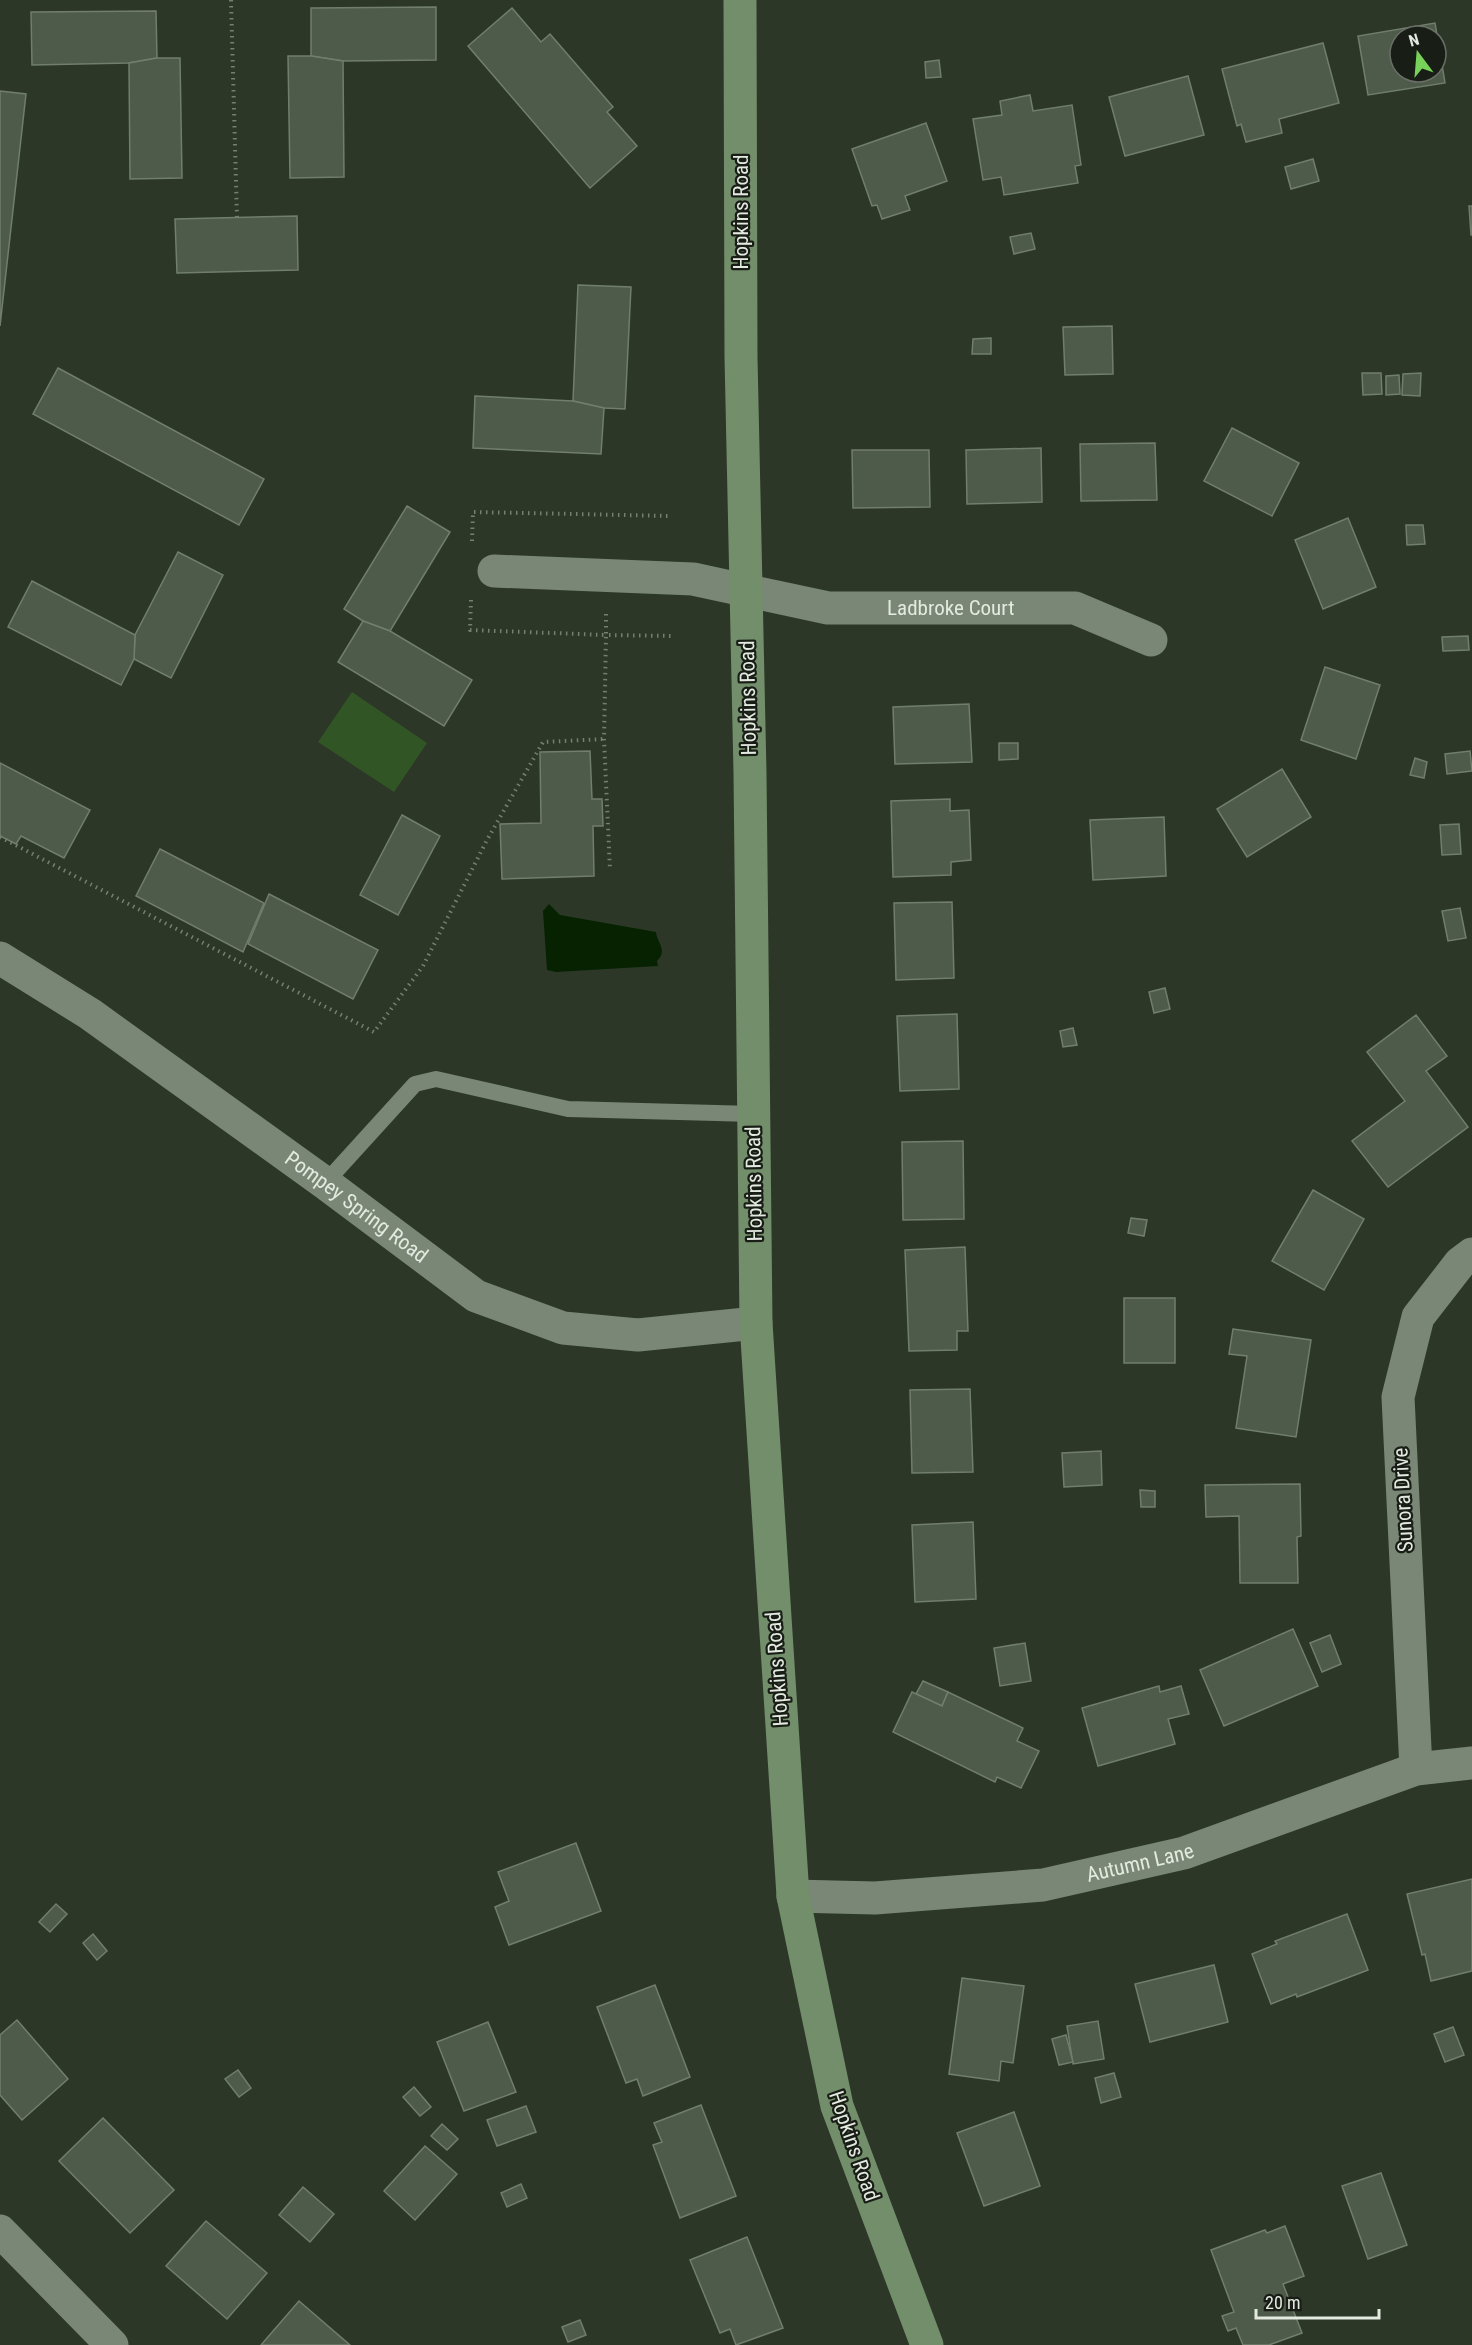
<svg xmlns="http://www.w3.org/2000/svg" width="1472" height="2345" viewBox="0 0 1472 2345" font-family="'Roboto Condensed',sans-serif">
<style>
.green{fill:#325526}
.water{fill:#062200}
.building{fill:#4e5a4a;stroke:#717e6d;stroke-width:1.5;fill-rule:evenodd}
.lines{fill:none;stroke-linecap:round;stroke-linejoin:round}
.path{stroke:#767f72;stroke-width:4;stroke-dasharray:1.5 4.5;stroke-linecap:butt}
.service{stroke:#7a8776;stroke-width:16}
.minor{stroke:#7a8776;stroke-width:33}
.secondary{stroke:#738e6a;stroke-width:33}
.labels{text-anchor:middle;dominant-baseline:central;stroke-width:4.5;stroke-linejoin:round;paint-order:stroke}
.street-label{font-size:21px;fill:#e3eae0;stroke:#181d16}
</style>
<rect width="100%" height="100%" fill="#2c3728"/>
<!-- green -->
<path class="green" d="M352,692l75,51 -33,49 -76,-50z"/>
<!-- water -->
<path class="water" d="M549,904l11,11 96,17c1,11 12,18 1,29l1,5 -102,6 -9,-2 -4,-59z"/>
<!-- building -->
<g class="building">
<path d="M436,7v53l-93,1 -32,-5v-48z"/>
<path d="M512,8l29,34 9,-8 63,73 -6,5 30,34 -47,42 -122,-142z"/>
<path d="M156,11l1,47 -28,5 -97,2 -1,-53z"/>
<path d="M1435,23l10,60 -77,12 -10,-59zM1400,36h36v36h-36z"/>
<path d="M1323,43l16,60 -60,16 3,14 -36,9 -5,-18 -4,2 -15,-57z"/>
<path d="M288,56h23l32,5 1,116 -54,1z"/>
<path d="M157,58h23l2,120 -52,1 -1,-116z"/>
<path d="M939,60l2,17 -15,1 -1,-16z"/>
<path d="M1188,76l16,59 -79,21 -16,-59z"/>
<path d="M0,91l26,3 -26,232z"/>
<path d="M1030,95l3,16 39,-6 9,60 -6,1 3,17 -74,12 -3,-18 -18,3 -10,-61 29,-4 -2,-14z"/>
<path d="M926,123l21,58 -42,15 5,14 -28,9 -5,-14 -5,1 -20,-57z"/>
<path d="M1313,159l6,22 -28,8 -6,-22z"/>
<path d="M1469,206h3v29h-1z"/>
<path d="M297,216l1,54 -121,3 -2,-54z"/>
<path d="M1031,233l4,16 -21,5 -4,-17z"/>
<path d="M578,285l53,2 -6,122 -21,-1 -31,-7z"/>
<path d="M1112,326l1,48 -48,1 -2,-48z"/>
<path d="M991,338v16h-19l1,-15z"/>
<path d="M58,368l206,111 -25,46 -206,-111z"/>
<path d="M1362,373h19l1,21 -19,1z"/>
<path d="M1421,373l-1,23 -18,-1 1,-21z"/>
<path d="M1399,375l1,19 -14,1v-19z"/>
<path d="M475,396l98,5 31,7 -3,46 -128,-6z"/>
<path d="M1232,428l67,35 -27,53 -68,-35z"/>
<path d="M1155,443l2,57 -76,1 -1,-57z"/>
<path d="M1041,448l1,54 -75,2 -1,-54z"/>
<path d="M852,450h77l1,57 -77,1z"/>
<path d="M407,506l43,26 -60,99 -27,-10 -19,-12z"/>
<path d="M1348,518l28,69 -53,22 -28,-69z"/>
<path d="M1406,525h17l2,19 -18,1z"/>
<path d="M178,552l45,23 -52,103 -37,-19 1,-24z"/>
<path d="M32,581l103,54 -1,24 -13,26 -113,-58z"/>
<path d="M363,621l27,10 82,49 -28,46 -106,-64z"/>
<path d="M1468,636l1,14 -26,1 -1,-14z"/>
<path d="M1325,667l55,18 -24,74 -55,-19z"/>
<path d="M969,704l3,58 -77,2 -2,-57z"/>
<path d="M999,743h19v16l-19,1z"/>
<path d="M590,751l2,48h10l1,27h-10l1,50 -92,3 -2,-55 41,-1 -1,-71z"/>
<path d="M1470,751l2,20 -25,3 -2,-20z"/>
<path d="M1415,758l12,4 -3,16 -14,-3z"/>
<path d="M0,763l90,47 -26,48 -43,-22 -5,8 -16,-8z"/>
<path d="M1282,769l29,48 -64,40 -30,-48z"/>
<path d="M950,799v12l19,-1 2,50 -20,2v13l-58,2 -2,-76z"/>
<path d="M402,815l38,21 -42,79 -38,-20z"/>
<path d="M1164,817l2,59 -73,4 -3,-60z"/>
<path d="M1459,824l2,30 -19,1 -2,-30z"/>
<path d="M160,849l104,54 -21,49 -107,-56z"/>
<path d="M269,894l109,56 -25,49 -105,-55z"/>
<path d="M952,902l2,76 -58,2 -2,-77z"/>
<path d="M1460,908l6,30 -18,3 -6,-30z"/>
<path d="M1165,988l5,21 -16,4 -5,-21z"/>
<path d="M957,1014l2,75 -59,2 -3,-75z"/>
<path d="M1416,1015l31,41 -21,15 42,56 -80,60 -36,-46 53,-40 -38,-49z"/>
<path d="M1073,1028l4,17 -14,2 -3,-16z"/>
<path d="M963,1141l1,78 -61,1 -1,-78z"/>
<path d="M1313,1190l51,29 -40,71 -52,-29z"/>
<path d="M1131,1218l16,2 -3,16 -16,-3z"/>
<path d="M965,1247l3,84h-11v19l-48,1 -4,-101z"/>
<rect x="1124" y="1298" width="51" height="65"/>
<path d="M1233,1329l78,11 -15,97 -60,-9 11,-72 -18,-2z"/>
<path d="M970,1389l3,83 -61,1 -2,-83z"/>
<path d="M1101,1451l1,34 -38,2 -2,-34z"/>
<path d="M1300,1484l1,52 -4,1 1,46h-58l-1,-67 -33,1 -1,-32z"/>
<path d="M1140,1490l15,1v16h-14z"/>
<path d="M973,1522l3,77 -61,3 -3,-77z"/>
<path d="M1293,1629l25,57 -94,40 -24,-56z"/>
<path d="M1330,1635l11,29 -19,8 -12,-29z"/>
<path d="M1025,1643l6,38 -31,5 -6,-38z"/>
<path d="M923,1681l25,11 -6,14 -26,-12z"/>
<path d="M1159,1686l1,6 21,-6 8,28 -21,5 7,25 -77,22 -16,-58z"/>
<path d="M912,1692l30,14 6,-14 75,36 -6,13 22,10 -18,37 -24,-11 -2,5 -102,-50z"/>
<path d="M576,1843l25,68 -92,34 -14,-38 14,-6 -11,-29z"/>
<path d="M1472,1879v92l-41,10 -6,-27 -3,1 -15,-61z"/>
<path d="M56,1904l11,10 -17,18 -11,-10z"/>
<path d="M1347,1914l21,56 -71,27 -1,-3 -25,10 -19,-50 25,-10 -2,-3z"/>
<path d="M93,1934l14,17 -10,9 -14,-17z"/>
<path d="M1214,1965l14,57 -78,20 -15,-58z"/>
<path d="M962,1978l62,8 -11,77 -12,-2 -2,20 -50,-7z"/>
<path d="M655,1985l35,92 -47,19 -6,-17 -11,4 -29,-76z"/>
<path d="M17,2020l51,59 -46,41 -22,-25v-60z"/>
<path d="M1098,2021l6,38 -31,5 -6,-38z"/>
<path d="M488,2022l28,70 -52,19 -27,-69z"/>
<path d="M1453,2027l11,28 -19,7 -11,-28z"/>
<path d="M1066,2035l7,27 -14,3 -7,-26z"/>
<path d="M238,2070l13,18 -12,9 -14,-18z"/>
<path d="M1114,2073l7,24 -20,6 -6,-25z"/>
<path d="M414,2087l17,20 -11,9 -17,-19z"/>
<path d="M701,2105l35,91 -56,22 -27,-73 9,-3 -8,-19z"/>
<path d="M526,2106l10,26 -39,14 -10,-26z"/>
<path d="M1014,2112l26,74 -56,20 -27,-73z"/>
<path d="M103,2118l71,72 -44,43 -71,-72z"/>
<path d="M442,2124l16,15 -11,11 -16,-14z"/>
<path d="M425,2146l32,28 -42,46 -31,-29z"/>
<path d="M1381,2173l26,72 -39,14 -26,-73z"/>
<path d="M521,2184l6,14 -20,9 -6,-14z"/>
<path d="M303,2187l31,27 -24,28 -31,-27z"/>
<path d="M206,2221l61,52 -40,46 -61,-53z"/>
<path d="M1285,2226l19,50 -21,8 19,49 -33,12h-26l-7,-17 -8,3 -6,-15 12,-4 -23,-62 54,-20 2,3z"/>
<path d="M747,2237l36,91 -47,17 -6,-16 -10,4 -30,-73z"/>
<path d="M299,2301l51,44h-89z"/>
<path d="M580,2320l6,15 -18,7 -6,-15z"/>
</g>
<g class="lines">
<!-- path -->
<g class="path">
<path d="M231,0l6,218"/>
<path d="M472,541l1,-29 199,4"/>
<path d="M471,600l-1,30 136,5 -2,104 6,131"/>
<path d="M606,614v21l68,1"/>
<path d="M0,837l374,195 49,-66 64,-126 56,-98 61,-3"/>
</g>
<!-- service -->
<path class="service" d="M325,1183l90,-99 21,-5 132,30 185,5"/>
<!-- minor -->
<g class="minor">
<path id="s1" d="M494,571l199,8 135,29h247l76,32"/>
<path id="s2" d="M0,958l90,56 235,169 151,113 87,32 75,7 118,-12"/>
<path d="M1416,1769l-18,-372 20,-80 42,-54 12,-9"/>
<path id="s3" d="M793,1896l82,2 168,-13 141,-32 232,-84 56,-6"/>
<path d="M0,2231l112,114"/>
</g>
<!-- secondary -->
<path class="secondary" d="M740,0l1,357 9,416 6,550 37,573 44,210 90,239"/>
</g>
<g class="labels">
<!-- street labels -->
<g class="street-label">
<text transform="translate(741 212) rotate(-90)">Hopkins Road</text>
<text stroke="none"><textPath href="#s1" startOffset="460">Ladbroke Court</textPath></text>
<text transform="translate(748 698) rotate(-91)">Hopkins Road</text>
<text transform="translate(754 1184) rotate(-91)">Hopkins Road</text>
<text stroke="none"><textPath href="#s2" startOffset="435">Pompey Spring Road</textPath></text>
<text transform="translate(1403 1500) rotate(-93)">Sunora Drive</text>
<text transform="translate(777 1669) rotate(-94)">Hopkins Road</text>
<text stroke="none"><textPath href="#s3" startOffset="350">Autumn Lane</textPath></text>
<text transform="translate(854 2146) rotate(71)">Hopkins Road</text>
</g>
</g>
<!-- north arrow -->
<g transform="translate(1418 54) rotate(344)"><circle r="28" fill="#181d16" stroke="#696f67" stroke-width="1.5"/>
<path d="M0-4.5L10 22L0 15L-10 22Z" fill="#78d259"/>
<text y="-9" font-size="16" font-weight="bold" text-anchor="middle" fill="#e3eae0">N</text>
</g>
<!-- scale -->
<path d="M1256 2309v9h123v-9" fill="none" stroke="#e3eae0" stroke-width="3"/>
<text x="1265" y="2309" font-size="18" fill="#e3eae0" stroke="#181d16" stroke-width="4.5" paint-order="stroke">20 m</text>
</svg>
